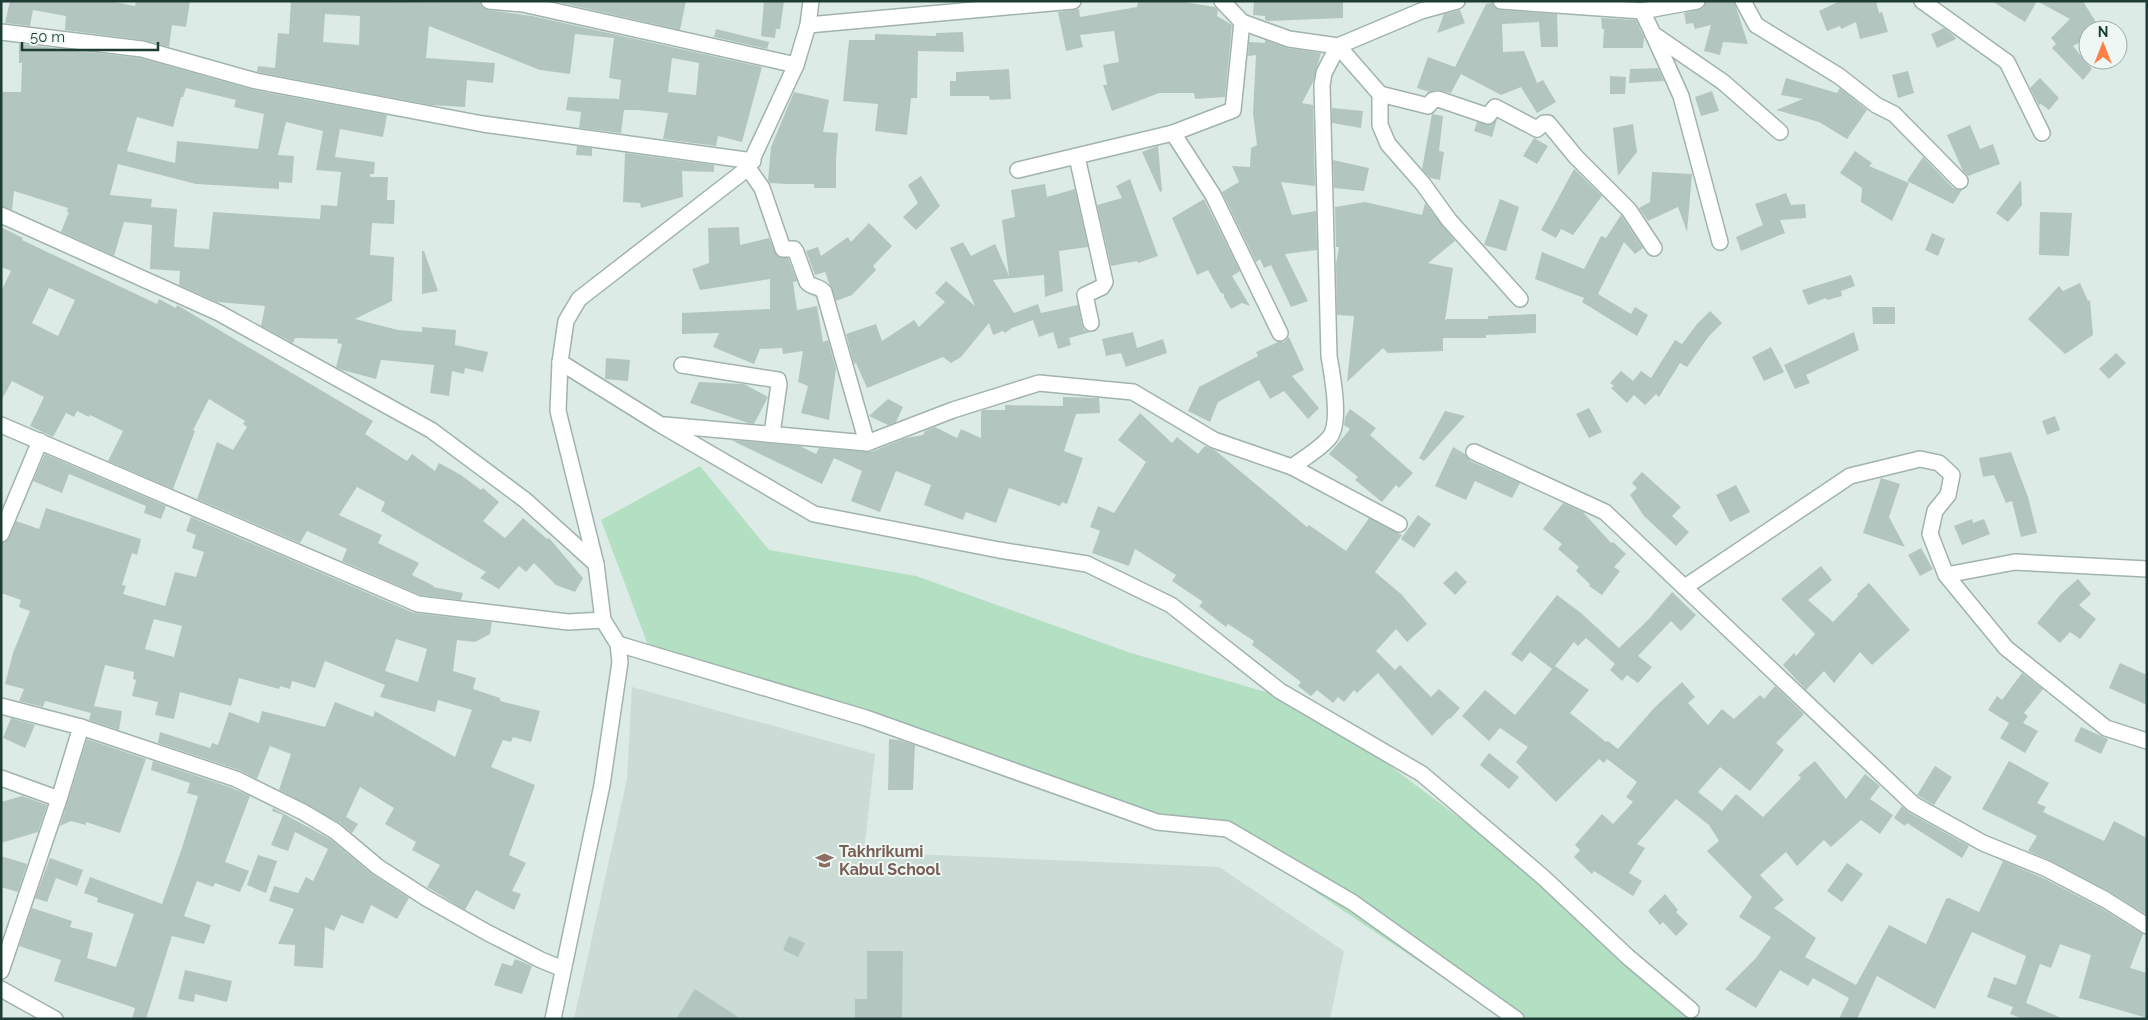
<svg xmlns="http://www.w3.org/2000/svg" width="2148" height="1020" viewBox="0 0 2148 1020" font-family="Raleway,sans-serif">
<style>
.built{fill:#cbdbd5}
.green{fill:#b3dfc2}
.building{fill:#b2c6bf;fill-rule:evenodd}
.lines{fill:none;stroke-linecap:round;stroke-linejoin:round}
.street-casing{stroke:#a0b3ad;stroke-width:18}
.street{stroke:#fff;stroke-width:15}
.labels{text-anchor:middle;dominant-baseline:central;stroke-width:4;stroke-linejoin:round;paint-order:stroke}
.education-label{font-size:16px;font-weight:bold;fill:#785e54;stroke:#eef7f3;text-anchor:start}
</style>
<rect width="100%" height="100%" fill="#ddebe6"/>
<!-- built -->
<path class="built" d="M632,687l243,67 -11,98 355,15 125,84 -14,68h-756l53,-240z"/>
<!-- green -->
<path class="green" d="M700,466l69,84 147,26 215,77 177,51 182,137 204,178h-184l-56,-34 -243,-163 -87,-15 -475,-159 -48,-128z"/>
<!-- building -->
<g class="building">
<path d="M10,1h100l25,5 1,-5h54l-4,26 -14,-2 -3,22 -26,-7 -78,-10 1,-14 -33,-6 -3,16 -25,-3z"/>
<path d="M291,1l189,2 3,5 5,2 44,6 230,51 -20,75 -24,-6 -2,10 -53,-7 5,-26 -31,-3h-13l-3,23 -42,-5 2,-16 -15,-2 2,-13 51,2 2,-19 -12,-2 5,-40 -39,-4 -5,40 -30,-4 -111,-44 -3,32 69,5 -2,20 -26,-3 -2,27 -34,-2 -174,-33 1,-6 17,2 3,-35 11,1zM325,14l35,2 -1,29 -36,-3zM672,58l27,5 -3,32 -28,-3z"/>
<path d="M562,1h124l-6,29 -118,-27z"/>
<path d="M764,1h20l-4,28h-4l-1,9 -14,-2z"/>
<path d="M1254,1h89v17l-75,3 -3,-1v-4l-12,-1z"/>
<path d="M1706,1h28l14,43 -25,-2 -3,13 -16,-4 7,-26 -16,4 -2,-6 -7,1 -2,-11 19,-5z"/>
<path d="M1840,1h36l3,12 3,-1 6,20 -28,7 -4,-17 -15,7 -1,-3 -13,5 -8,-20z"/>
<path d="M1992,1h93l-1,2 17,27h-13v8l-15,8 19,23 -9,11 -31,-32 4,-4 -5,-6 19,-19 -33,-18 -12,21z"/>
<path d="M1138,2h46l31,5 3,3 -1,6 15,9 -7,72 -30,2 -1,-6h-35l-47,18 -9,-26h4l-4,-20 16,-3 -5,-31 -34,4 3,12 -17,4 -8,-39 21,-3 1,8 57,-10z"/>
<path d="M1492,3l3,5 5,2 57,4 1,33h-17l-2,-25 -37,2 1,28 21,-1 13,32 6,-3 13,22 -19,11 -16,-26 -20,8 -40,-21 -10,19 -14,-3 -8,2 -12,-4 11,-31 27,10 31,-63z"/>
<path d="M1460,10l5,13 -28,10 7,-19z"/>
<path d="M1601,18l35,2 8,17 -1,11h-40l1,-19h-2z"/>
<path d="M1944,28l10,8 2,3 -19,9 -6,-14z"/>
<path d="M716,29l53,13 -2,7 -53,-12z"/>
<path d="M963,32l1,20 -46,-1 -1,47h-6l-4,37 -32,-4 3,-27 -35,-3 6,-61h26v-6l61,2v-3z"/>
<path d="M1265,40l22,8 34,5 -8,29 -11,21 11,2 2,81 -34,-4 11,33 24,-4 1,39 -32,4 23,47 -17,6 -20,-42 -7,3 -4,-9 -4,3 -34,-70 17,-10 -7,-16 18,1 1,-19 6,-3 -4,-32 3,-58 -8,1 1,-14 16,1z"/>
<path d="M19,44l121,14 114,32 133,25 -4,22 -43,-8 -5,28 40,5 -1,12h-4v3h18l-1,23h8l-1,24 -22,-1 -2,32 24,2 -2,44 -37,18 43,11 24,2v-5l34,3 -1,15 33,7 -5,20 -18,-4 -1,6 -12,-3 -3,25 -19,-3 4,-28 -53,-5 -5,19 -34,-9 -6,-3 6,-23 -5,-1 1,-4 -43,-1 -2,5 -32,-17 4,-20 -48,-4 -38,-17 1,-14 -30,-2 2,-44 -28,-3 -10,34 -53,-24 8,-20h-2l1,-4 -54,-17 -2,19 -11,-4v-114h20l1,-29h-3zM186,88l50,12 -2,7 30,7 -6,35 -81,-8 -2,22 -48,-12 10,-34 36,10 8,-30h2zM286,122l37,9 -7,39 25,2 -4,34 -16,-1 -1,14 -107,-7 -4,37 -35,-2 3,-38 -26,-2 1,-8 -42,-4 8,-31 78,20 83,5v-7l13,1 2,-27 -16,-1z"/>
<path d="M1658,68l6,13 -35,2 1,-14z"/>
<path d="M1009,69l2,30 -21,1 -1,-4h-39v-15h6v-9z"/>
<path d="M1908,71l6,22 -16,5 -6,-23z"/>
<path d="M1610,76l16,1 -1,17h-15z"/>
<path d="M1786,78l51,15 3,-5 27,22 -20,29 -28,-17 -43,-12 27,-11 -22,-4z"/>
<path d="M2040,78l19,20 -10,12 -8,-6 -2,1 -9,-17z"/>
<path d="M1712,91l7,20 -18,5 -6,-19z"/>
<path d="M794,92l35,8 -6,32 15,1 -2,27v28h-22v-4h-26l-18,-1 -2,-3 3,-33z"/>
<path d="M1332,108l31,3 -2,17 -29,-5z"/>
<path d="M1432,114l11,2 -4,35 5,1 -4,28 -10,-2 -8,-9z"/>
<path d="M1497,119l-5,18 -18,-6 3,-9 13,3z"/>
<path d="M1633,124l4,28 -19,24 -5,-48z"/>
<path d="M1970,125l10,24 13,-5 7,20 -32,12 -5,-5 -16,-36z"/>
<path d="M1534,138l14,8 -11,18 -14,-8z"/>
<path d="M577,146l15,2v8l-16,-1z"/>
<path d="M1158,146l4,45 -2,1 -18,-40z"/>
<path d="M1855,151l17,12 -3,3 40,17 -17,38 -31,-19 1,-14 -22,-15z"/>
<path d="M625,153l89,12v7l-32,-1 1,26 -42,11 -1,-5 -17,-1z"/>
<path d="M1923,157l30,31 9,2 -9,14 -46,-23z"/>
<path d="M1333,160l36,8 -5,23 -30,-3z"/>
<path d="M1574,169l28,27 -29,39 -12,-6 -5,9 -15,-8z"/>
<path d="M1652,172l40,2 -5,58 -9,-25 -30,14 -9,-13 11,-6z"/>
<path d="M921,176l19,30 -24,24 -13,-13 15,-14 -10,-18z"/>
<path d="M1130,179l28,77 -20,7 -1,-2 -26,5 -14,-61 25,-7 -6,-12z"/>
<path d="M2021,180l1,25 -14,17 -12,-9z"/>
<path d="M1045,184l2,13 28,-8 13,58 -29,4 4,40 -18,6 -1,-22 -51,5 21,33 24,-9 3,9 37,-8 4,20 2,5 7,2 -22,6 2,7 -13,4 -5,-17 -14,5 -6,-17 -21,8 -7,5 -2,-2 -10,4 -4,-12 -28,34 -10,6 -8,-6 -76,31 -11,-25 -2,1 -8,-30 30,-10 6,17 32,-21 5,7 26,-25 -10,-9 11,-12 29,25 -25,-58 13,-6 8,14 24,-12 14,32 -7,-56 13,-3 -4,-27z"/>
<path d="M1786,193l5,12 14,-1 1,14 -26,2 5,13 -44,18 -5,-14 27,-12 -8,-21z"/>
<path d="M1204,199l36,72 -8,5 18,30 -8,-3 -11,6 -7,-12v-3l-3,-1 -13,-23 -11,5 -25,-57z"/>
<path d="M1500,199l19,8 -13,44 -22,-6z"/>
<path d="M1365,202l57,13 3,-12 30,38 -27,22 25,5 -8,53 2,-2h41v-3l48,-2v19l-50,2v3h-43v13l-55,2 -5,-5 -36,34 7,-66 -17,-1 -1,-51 3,-17h-3l-1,-40z"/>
<path d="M2040,212l32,1 -3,43 -30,-1z"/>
<path d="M1621,215l22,33 -8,6 -11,-12 -26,52 33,20 4,-7 13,8 -11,21 -55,-34 2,-4 -49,-19 7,-27 42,17 17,-33 5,2z"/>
<path d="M869,223l23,23 -19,20 3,4 -24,25 -16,6 -11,-29 -10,3 -9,-24 12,-4 3,9 27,-19 3,5z"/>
<path d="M1,227l22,11 -1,2 135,64 2,-5 17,9 1,-3 196,116 -8,13 42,27 5,-7 23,17 4,-8 22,12 20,15 2,-2 16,14 -16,19 22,17 18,-20 24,21 2,-1 34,40 -8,14 -19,-7 -22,-22 -8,9 -7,-6 -20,23 -19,-11 6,-6 -105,-61 4,-9 -28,-15 -18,28 43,20 -4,8 41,20 -7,12 22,11 -1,1 30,6 -2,7 -41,-5 -78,-34 5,-12 -40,-18 -7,12 -103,-44 20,-57 16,8 14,-23 -4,-3 2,-3 -36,-22 -16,31 2,1 -22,58 -65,-28 15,-30 -33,-16 -1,2 -12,-6 -3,6 -8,-4 -13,24 -23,-11 14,-29 -32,-16 -11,20v-110l10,-20 -10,-4zM49,288l26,12 -17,36 -26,-13z"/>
<path d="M739,227l1,18 29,-7 8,18 11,2 9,23 -4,1 4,28 20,-4 6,36 5,-2 8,29 -7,51 -28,-7 7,-27 -10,-4 5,-31 -20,3 -1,-6 -22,1 -6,15 -41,-17 6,-14 -37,1v-21l88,-4v-30l-70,11 -8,-21 17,-6 -1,-35z"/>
<path d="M1932,233l13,6 -7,17 -13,-6z"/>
<path d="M422,251h2l14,40 -16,3z"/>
<path d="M1851,275l4,11 -14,5 1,5 -15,4 -1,-2 -18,7 -6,-15z"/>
<path d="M2080,283l8,18 2,-1 3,35 -28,19 -37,-35 31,-33 4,5z"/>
<path d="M1872,307h23v17h-22z"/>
<path d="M1710,311l12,12 -13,13 -22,31 -7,-4 -21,34 -3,-3 -11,11 -11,-10 -7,8 -16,-15 3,-2 -4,-3 11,-12 12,10 8,-10 10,7 24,-38 7,4 15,-20z"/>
<path d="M1133,332l4,16 26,-9 4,14 -41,14 -5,-14 -15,3 -4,-17z"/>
<path d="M1854,332l5,18 -53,25 4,8 -15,6 -11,-24z"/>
<path d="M1289,337l15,33 -12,6 27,32 -11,11 -24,-28 -14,8 -11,-19 -41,22 -8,20 -22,-11 11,-24 59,-31 -2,-4 22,-10h6z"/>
<path d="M1771,347l13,25 -20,9 -12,-24z"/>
<path d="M2116,353l10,10 -17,16 -10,-10z"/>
<path d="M606,358l24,2 -2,21 -23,-2z"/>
<path d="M699,382l45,2 24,13 -14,27 -6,-1 -58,-20z"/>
<path d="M1063,397l36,1 1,15 -24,1 -12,37 19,7 -16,46 -5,-2 -2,4 -51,-18 -13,35 -30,-11 -3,8 -39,-15 7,-20 -35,-14 -16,41 -29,-11 11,-30 -28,-13 -12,26 -91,-44 69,6 16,8 3,-6 52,4 35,-14 17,-3 2,-4 10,-4 22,11 4,-9 20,9v-26l2,-2h22v-5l58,1z"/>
<path d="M888,399l15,8 -7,15 -8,3 -19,-9z"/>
<path d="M1589,408l13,24 -13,6 -13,-24z"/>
<path d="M1350,409l26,19 -6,7 43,38 -14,15 -3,-3 -14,17 -27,-22 3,-3 -29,-23 21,-25 -6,-4 1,-8z"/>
<path d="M1445,411l20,5 -41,45 -5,-3z"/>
<path d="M1140,413l32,30 5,-6 21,17 7,-8 11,5 91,76 2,-2 37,26 23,-33 33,17 -27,37 26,22 26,30 -20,18 -11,-13 -20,22 19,19 5,-5 31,32 8,-8 21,19 -10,11 -1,-1 -17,18 -54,-63 -21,20 -3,-3 -10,12 -6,-5 -5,6 -16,-13 -6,6 -13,-10 3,-4 -49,-37 2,-4 -26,-17 -2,3 -27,-21 4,-4 -31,-21 4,-6 -41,-26 -6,17 -37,-13 8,-22 -10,-4 8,-21 16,7 32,-51 -28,-22z"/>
<path d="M2055,416l5,14 -13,5 -5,-14z"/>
<path d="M1453,447l12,7 5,7 50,22 -8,15 -37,-17 -9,19 -31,-14z"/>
<path d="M2011,452l17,45 9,36 -16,4 -9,-36 -6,2 -12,-28 -11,2 -4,-19z"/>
<path d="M45,454l121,52 -5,13 -17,-6 2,-7 -77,-32 -7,19 -29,-12z"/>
<path d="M1642,472l39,35 -9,9 17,16 -13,14 -32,-30 -14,-21 7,-7 -5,-5z"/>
<path d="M1881,478l19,6 -11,33 16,30 -42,-14z"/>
<path d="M1736,485l14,27 -20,10 -14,-27z"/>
<path d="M1563,503l20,9 28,31 2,-1 13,12 -12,13 6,4 -18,24 -13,-9 1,-2 -14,-13 3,-4 -21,-18 4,-5 -19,-15z"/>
<path d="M46,508l95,31 -4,16 -5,-2 -10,32 4,1 -3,8 42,12 10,-34 21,5 8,-25 -12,-4 4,-13 -10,-4 5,-14 223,96 78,9 -2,12 -15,8 -18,-2 -4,31 23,7 -3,11 27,9v3l40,10 -9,31 -18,-5 -2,5 -8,-2 -12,27 44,18 -26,70 17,8 -14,28 9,3 -7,16 -38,-20 -11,20 -38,-23 13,-22 -28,-15 4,-8 -31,-18 9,-16 -34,-21 -14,30 12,7 -6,9 -12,-10 -61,-33 12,-36 -21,-8 -13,33 -18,-9 -81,-27 2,-11 50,16 2,-5 6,2 11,-33 30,11 3,-12 63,16 10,-25 38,15 2,-6 80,46 17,-47 -34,-10 -3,12 -55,-15 5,-12 -60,-24 -10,27 -23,-7 -2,8 -10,-3 -1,3 -40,-11 -8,28 -51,-14 -6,27 -19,-4 3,-13 -26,-6 4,-16 -3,-1 1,-7 -29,-7 -12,45 1,-4 28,5 -3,19 -30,-10 2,-7 -46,-12 -2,6 -24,-6 5,-12 -19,-5 8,-31 17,-42 -11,-4 2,-7 -20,-7v-50l8,-5 7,-17 23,8zM154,619l28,7 -8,31 -29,-8zM396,639l31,10 -9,33 -33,-11z"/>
<path d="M1418,515l13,9 -17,24 -13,-9z"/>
<path d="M1972,519l1,4 11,-4 6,15 -28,11 -8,-19z"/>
<path d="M1921,548l12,21 -13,7 -12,-21z"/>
<path d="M1821,566l11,14 -24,20 25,22 25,-26 -1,-2 12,-11 41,47 -38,35 -12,-13 -26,31 -10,-12 -18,19 -23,-25 11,-12 2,3 19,-22 -34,-35z"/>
<path d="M1456,571l11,11 -12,13 -12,-12z"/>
<path d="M2078,579l13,15 -12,11 17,14 -16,20 -10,-7 -10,11 -23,-20 24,-29z"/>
<path d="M1672,592l24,23 -15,16 -10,-10 -33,35 14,11 -14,16 -11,-8 -5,6 -12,-11 5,-6 -29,-26 -8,8 -4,-4 -19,24 34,24 -19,23 36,29 2,-1 10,8 37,-42 27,-25 13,15 -7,6 20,22 14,-16 12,10 26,-24 4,4 11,-13 29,28 -28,29 8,7 -34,41 -30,-24 -22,25 24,19 14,-17 27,23 38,-39 -3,-3 17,-14 31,38 19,-25 15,12 -10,13 23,16 -13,19 -19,-14 -30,27 -7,-7 -27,26 -11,-14 -26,23 24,25 -10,8 42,30 -11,19 51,28 33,-60 37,19 20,-45 3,-1 30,14 24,-51 40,17 58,30 42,26 -13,34 17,5v45l-68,-20 12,-43 -31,-11 -9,24 -11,-4 -14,39 38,16h-40l-14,-5 3,-7 -26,-10 7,-20 22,8 10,-29 -54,-24 -37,77 -58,-33 -20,43h-18l10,-21 -36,-20 -5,8 -28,-16 -24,38 -31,-19 31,-31 15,-21 -32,-20 13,-20 -45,-46 12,-10 -10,-16 -33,-26 -39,45 8,4 -16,25 13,8 -9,15 -39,-25 -2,3 -18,-17 6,-7 -5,-5 27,-31 11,10 20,-22 -7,-5 11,-15 -30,-23 -3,4 -5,-4 -43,43 -40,-40 12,-15 -28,-19 -11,13 -27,-25 23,-26 30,25 19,-23 18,-23 -22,-17 -8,10 -11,-8 46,-59 24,18 38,35 29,-28z"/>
<path d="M2120,663l27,12v30l-38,-17z"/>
<path d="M2022,673l21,16 -19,24 4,3 -5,7 15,8 -13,22 -25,-15 9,-15 -21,-13 9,-14 5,4z"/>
<path d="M11,718l24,7 -10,23 -22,-10z"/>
<path d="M2081,727l27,12 -7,15 -27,-13z"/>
<path d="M87,739l59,20 -26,74 -34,-11v3l-15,-4 -11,5z"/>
<path d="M889,739l10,1 16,5 -2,45h-25z"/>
<path d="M1489,753l30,24 -10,12 -29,-24z"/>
<path d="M153,761l79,27 18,8 -25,66 24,9 -9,21 -25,-9 -2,4 -16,-6 -13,35 27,9 -7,19 -32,-8 -26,83h-14l3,-11 -81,-27 7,-21 -42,-14 13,-38 40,13 -2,6 23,6 -6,25 29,9 18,-53 -37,-12 1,-4 -14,-5 6,-16 72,27 20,-56 16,-52 -11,-3 3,-10 -39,-13z"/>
<path d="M2009,761l40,22 -12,20 9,4 -3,5 61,29 10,-20 33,17v77l-37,-23 -59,-31 -23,-10 9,-15 -55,-27z"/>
<path d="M1935,766l17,11 -18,28 -17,-10z"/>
<path d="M22,796l25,9 -9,27 -37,11v-41z"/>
<path d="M1902,806l6,6 61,34 -7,12 -55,-35 -2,3 -11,-8z"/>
<path d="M273,808l57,31 42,35 37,24 -12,21 -26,-14 -8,19 -22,-9 -7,16 -9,-4 -2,41 -29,-2 1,-21 -17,-1 16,-35 -25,-8 5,-15 24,7 8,-16 7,4 15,-32 -33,-17 -7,19 -17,-6 12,-30 -11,-4z"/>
<path d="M258,855l19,6 -11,32 -19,-8z"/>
<path d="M1,856l26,8 -9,28 -17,-5z"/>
<path d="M50,858l33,12 -6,16 -21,-8 -9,24 -12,-4z"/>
<path d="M1847,863l16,11 -21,28 -15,-11z"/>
<path d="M1665,894l13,16 -2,2 12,12 -12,12 -13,-14 -3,3 -12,-14z"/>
<path d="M789,936l16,7 -7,14 -15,-7z"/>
<path d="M867,951h36l-1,68h-47v-20h12z"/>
<path d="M515,959l17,7 -10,28 -28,-9 8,-22 10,3z"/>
<path d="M185,970l47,11 -5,21 -32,-8 -1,8 -16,-3z"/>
<path d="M695,989l46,30h-65z"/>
</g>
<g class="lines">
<defs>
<g id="street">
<path d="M489,1l34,3 273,61"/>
<path d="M1222,1l20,21 47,17 49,7 83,-35 36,-10"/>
<path d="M1501,1l141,10 55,-10"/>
<path d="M1743,1l13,24 83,51 37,29 18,9 66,67"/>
<path d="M1922,1l85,61 35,71"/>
<path d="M1642,11l11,23 70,48 57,50"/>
<path d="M808,25l265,-24"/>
<path d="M1,32l141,17 114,32 227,43 270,37"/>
<path d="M1653,34l28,62 39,146"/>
<path d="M1380,94l48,12 5,-6 5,-1 50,17 7,-9 42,22 7,-6h4l28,34 53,53 25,38"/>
<path d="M1173,133l40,62 67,138"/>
<path d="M1077,157l28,125 -3,5 -17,8 6,28"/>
<path d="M748,168l14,20 21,61h11l2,3 11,30c5,6 13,4 17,10l43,151"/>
<path d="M1018,170l155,-37 60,-23 9,-88"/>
<path d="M1,215l218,98 212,117 94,70 71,64"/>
<path d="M560,362l101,63 153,89 185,36 88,14 84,41 109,86 142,83 122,104 84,79 63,53"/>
<path d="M682,365l96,15 1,4 -7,50"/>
<path d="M1,425l417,179 150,18 35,-2"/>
<path d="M665,425l202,18 86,-33 86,-27 94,9 81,48 78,27 107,57"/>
<path d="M1474,452l131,60 308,292 70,39 64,26 59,31 41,26"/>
<path d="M1292,467c12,-9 28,-18 37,-29 13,-14 3,-64 0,-82l-7,-271 2,-12 14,-27 42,48v31l8,19 35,40 26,36 71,79"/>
<path d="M1,534l39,-93"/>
<path d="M1946,575l69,-13 132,7"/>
<path d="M1685,587l165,-111 70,-17 19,4 13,12 -4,20 -13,16 -5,23 16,41 60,73 100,80 41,13"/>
<path d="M618,644l248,74 291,104 70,7 125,73 164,117"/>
<path d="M1,706l80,21 155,52 67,33 32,19 43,36 48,31 62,35 53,27 22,9"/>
<path d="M1,778l58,21"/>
<path d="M1,971l58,-172 22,-72"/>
<path d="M1,989l54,30"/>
<path d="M553,1019l49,-234 18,-123 -2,-18 -15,-24 -7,-56 -38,-153 2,-49 6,-41 13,-22 169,-131 48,-103 12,-40 3,-24"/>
</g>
</defs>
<!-- street casing -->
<use href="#street" class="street-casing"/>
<!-- street -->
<use href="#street" class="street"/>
</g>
<!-- icons -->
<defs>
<symbol id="school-bare" viewBox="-9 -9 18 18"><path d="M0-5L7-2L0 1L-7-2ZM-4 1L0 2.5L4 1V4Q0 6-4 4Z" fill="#8d6e63" stroke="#eef7f3" stroke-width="2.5" paint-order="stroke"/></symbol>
</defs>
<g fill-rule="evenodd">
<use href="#school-bare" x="812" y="848" width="25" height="25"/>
</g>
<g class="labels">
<!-- education labels -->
<g class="education-label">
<text x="839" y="851">Takhrikumi<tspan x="839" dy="18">Kabul School</tspan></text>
</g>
</g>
<!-- border -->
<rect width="2148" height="1020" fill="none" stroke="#1d3c35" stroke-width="5"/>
<!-- north arrow -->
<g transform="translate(2103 45)"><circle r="24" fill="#eef7f3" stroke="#9aaca7"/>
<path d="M0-4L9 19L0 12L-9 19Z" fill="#ff8047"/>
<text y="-8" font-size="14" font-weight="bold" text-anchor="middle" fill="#1d3c35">N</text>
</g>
<!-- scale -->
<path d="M22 42v8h136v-8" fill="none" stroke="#1d3c35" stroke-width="2.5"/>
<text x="30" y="42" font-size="15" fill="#1d3c35" stroke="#eef7f3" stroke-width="4" paint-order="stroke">50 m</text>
</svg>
